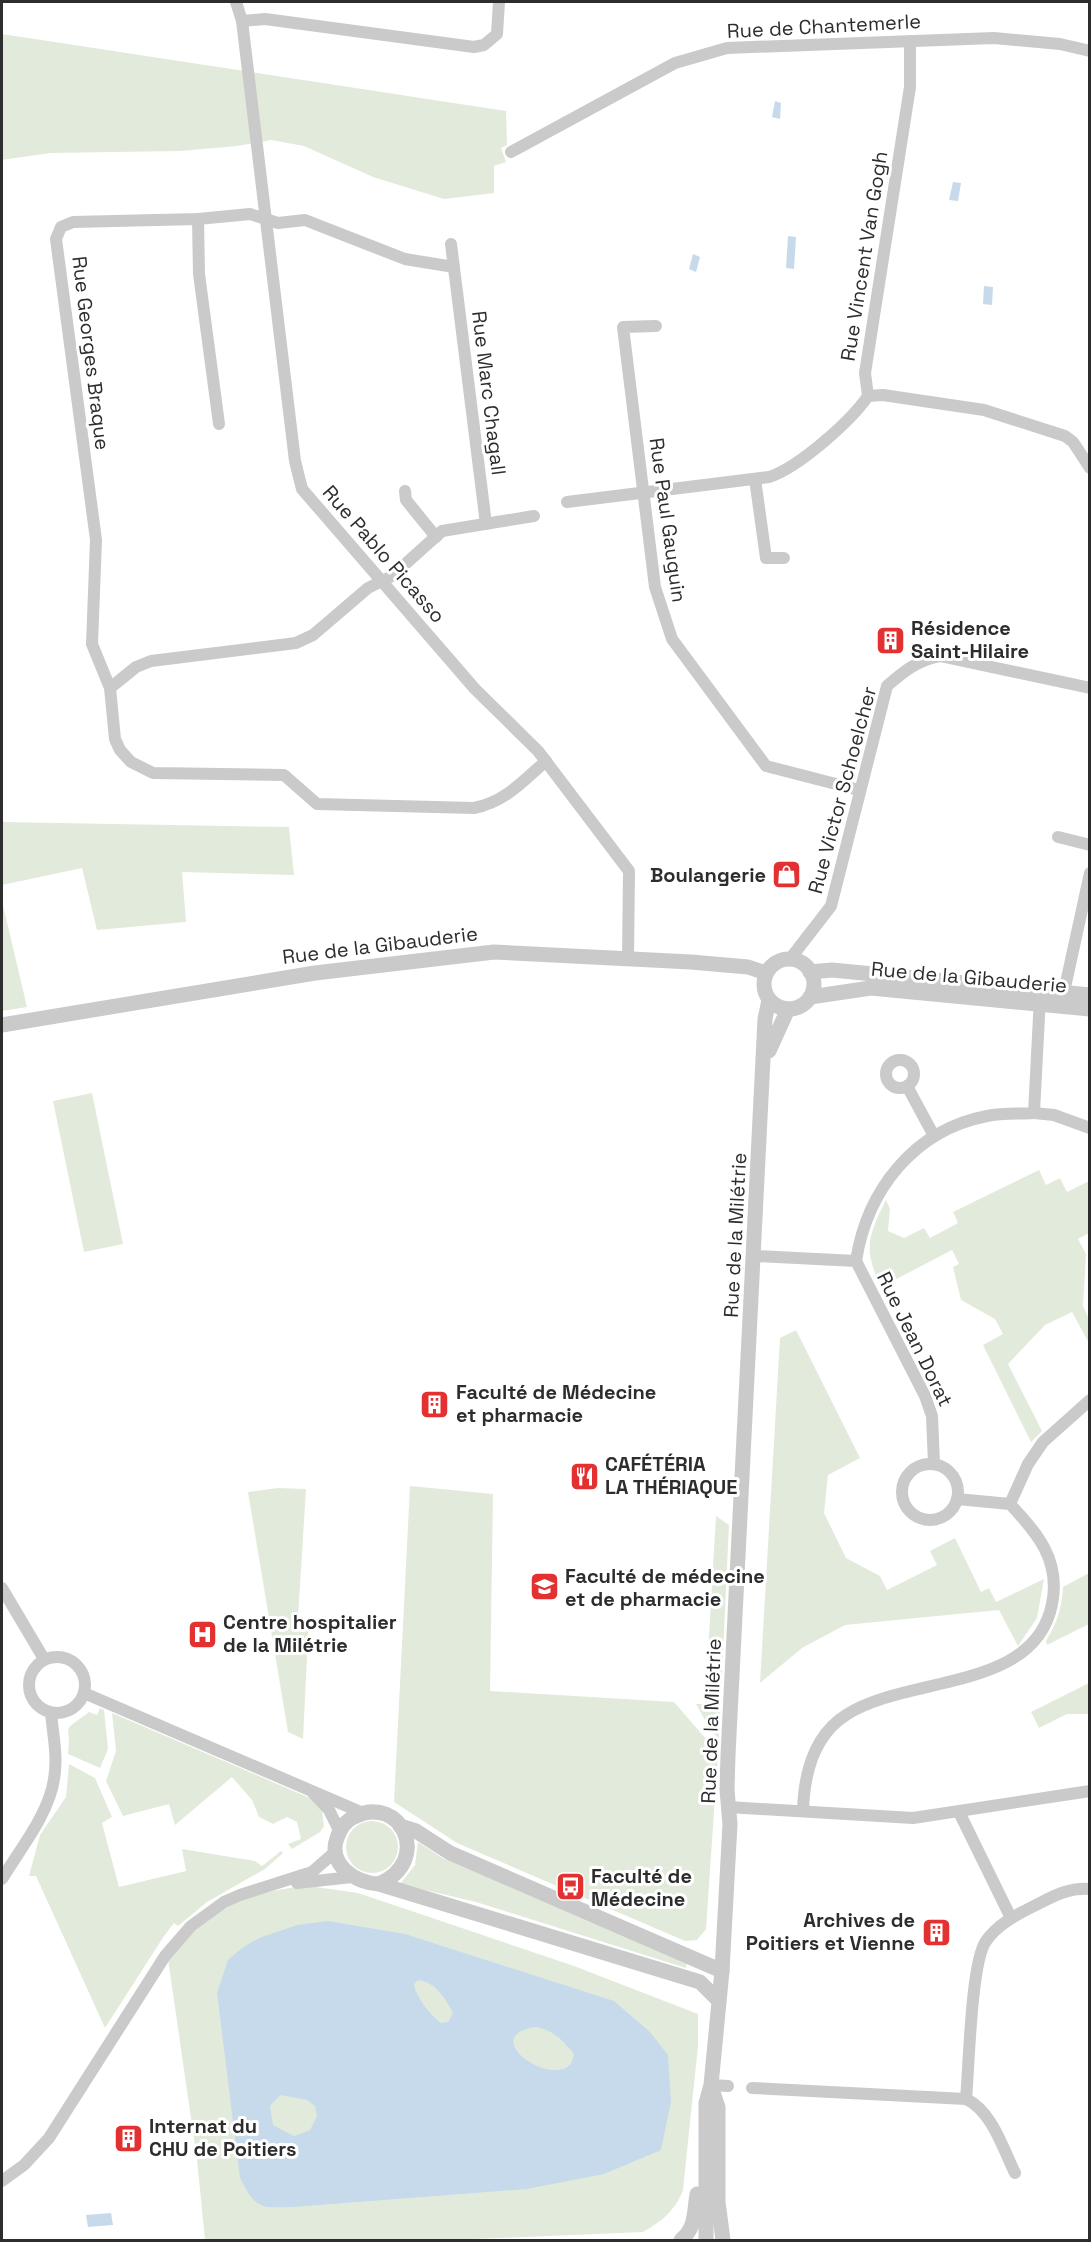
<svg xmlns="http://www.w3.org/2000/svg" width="1091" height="2242" viewBox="0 0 1091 2242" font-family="'Space Grotesk',sans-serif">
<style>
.green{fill:#e2ebdb}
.water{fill:#c7daeb;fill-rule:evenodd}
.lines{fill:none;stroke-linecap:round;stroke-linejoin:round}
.minor{stroke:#cacaca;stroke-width:12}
.tertiary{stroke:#cacaca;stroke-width:15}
.labels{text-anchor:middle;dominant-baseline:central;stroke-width:6;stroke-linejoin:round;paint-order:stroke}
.street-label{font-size:20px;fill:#2d2d2d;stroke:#fff}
.poi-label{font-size:20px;font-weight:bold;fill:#2d2d2d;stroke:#fff;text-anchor:start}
</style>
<rect width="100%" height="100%" fill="#fff"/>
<!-- green -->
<g class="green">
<path d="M2,34l504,77 1,34 -6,3 5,14 -12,4v27l-50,6 -71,-22 -69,-31 -33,-6 -34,6 -57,5 -130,2 -48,7z"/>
<path d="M2,822l287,5 5,48 -112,-3 4,50 -89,8 -15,-62 -80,17z"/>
<path d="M2,901l25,106 -25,4z"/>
<path d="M92,1093l31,151 -39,8 -31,-151z"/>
<path d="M1039,1170l7,15 14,-7 7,14 22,-11v52l-11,6 8,15 -3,52 6,13 1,26 -18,-33 -27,13 -37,39 34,67 -11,11 -48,-97 20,-11 -8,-15 -34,-19 -8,-33 6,-3 -7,-14 -71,37c-18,-38 -13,-51 5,-87l4,9 -2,22 16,7 20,-10 6,10 28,-15 -5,-11z"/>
<path d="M796,1330l64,128 -32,17 -4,38 22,45 34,18 7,14 50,-25 -7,-14 25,-13 26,54 8,-4 7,14 48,-23 -7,39 -19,28 -19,-36 -154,15 -43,23 -42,35 20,-345z"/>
<path d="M410,1486l83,8 -3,197 184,11 44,51 -12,176 -9,11 -12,1 -228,-98 -63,-41z"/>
<path d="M278,1488l28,1 -8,128 11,1 -6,121 -15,-7 -40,-240z"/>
<path d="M716,1516l13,9 -10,214 -8,-8 -15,-27h9z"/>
<path d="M1089,1573v51l-42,21 -1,-4c11,-18 16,-33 17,-54z"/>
<path d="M1089,1683v31h-22l-28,14 -8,-16z"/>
<path d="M100,1708l4,2 4,39 -8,19 -32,-14c5,-34 -11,-18 21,-42l8,3z"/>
<path d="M112,1713l198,85 12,13 2,15 -4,6 -28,17 -4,-5 13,-5 -4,-17 -10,-5 -14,7 -14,-7 -7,-17 -20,-23 -57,48 -6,-21 -46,12 -17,-35 10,-30z"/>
<path d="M69,1764l26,14 17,39 -10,6 17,64 67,-16 -4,-22 73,12 7,5 19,-15 2,2 -18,16 -58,33 -29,24 -4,-3 -10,13 -59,92 -69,-152h-7l11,-41 26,-38z"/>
<circle cx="372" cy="1847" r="26"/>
<path d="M418,1842l26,17 243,102 -1,7 -210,-66 -76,-18 15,-19z"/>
<path d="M309,1886l49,7 216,73 124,48v32l-15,144c-8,21 -21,31 -40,42l-192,8h-246l-8,-80 -29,-201c38,-49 80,-68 141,-73z"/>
</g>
<!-- water -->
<g class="water">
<path d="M775,101l6,2 -1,16 -8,-2z"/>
<path d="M953,182l8,1 -3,18 -9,-1z"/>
<path d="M788,236l8,1 -2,32 -8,-1z"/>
<path d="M693,254l7,3 -4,15 -7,-3z"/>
<path d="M984,286l9,1 -1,18 -9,-1z"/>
<path d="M328,1921l77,13 209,67 36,31 18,23 3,47 -10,48 -57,24 -77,15 -234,18c-34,1 -37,2 -53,-29l-23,-185 11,-33 14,-12 17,-10 38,-13zM418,1980c19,3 26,17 35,33l-5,9 -7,1c-11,-8 -25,-26 -27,-39zM536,2027c19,4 26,13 38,27 -5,45 -104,-17 -38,-27zM280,2095l27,5 8,6 2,10 -7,14 -16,6 -21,-11 -3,-19z"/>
<path d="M111,2213l2,12 -25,2 -2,-12z"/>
</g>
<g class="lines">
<!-- minor -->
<g class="minor">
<path d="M236,2l6,19 53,440 7,28 173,200 63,62 91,120 -1,88"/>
<path d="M242,21l23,-2 209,28 10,-2 13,-11 2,-32"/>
<path d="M511,152l164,-89 52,-15 267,-10 66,6 30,7"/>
<path d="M198,219l1,55 20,150"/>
<path d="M451,244l35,280"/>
<path d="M656,326l-33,1 32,260 17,52 94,127 93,24"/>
<path d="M868,396l15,-1 101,15 81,26 8,6 17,26"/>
<path d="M755,479l11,79h18"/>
<path d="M405,491l1,9 30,37"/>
<path d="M567,502l202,-25c29,-9 82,-56 99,-81l-3,-23 45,-286v-46"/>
<path d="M534,516l-92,15 -50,45 -24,12 -55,47 -17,8 -145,18 -15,6 -26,21 5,51 5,11 11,12 22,11 131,2 33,29 157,4c31,-6 49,-27 72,-47"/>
<path d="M110,688l-18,-44 4,-104 -40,-301 5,-12 12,-5 125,-3 52,-5 28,9 27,-3 100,39 49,8"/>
<path d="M1058,837l32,8"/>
<path d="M790,959l41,-53 56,-220c17,-15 31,-26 53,-30l150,32"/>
<path d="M1064,992l26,-119"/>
<circle cx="900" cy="1074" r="14"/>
<path d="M907,1086l27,50"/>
<path d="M1034,1113l20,2 36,13"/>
<path d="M755,1256l101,5 69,135 7,20 2,48"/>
<path d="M856,1261c11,-71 58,-131 131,-145 15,-3 31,-2 47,-3l6,-116"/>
<circle cx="930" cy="1492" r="28"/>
<path d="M1010,1504l18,-40 15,-22 47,-42"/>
<path d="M2,1588l42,71"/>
<circle cx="57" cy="1685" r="28"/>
<path d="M84,1693l279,120"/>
<path d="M313,1793l16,17 10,20"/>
<path d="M728,1807l185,11 177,-27"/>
<path d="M803,1811c1,-36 10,-75 43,-96 61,-40 189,-23 206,-111 9,-44 -15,-71 -42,-100l-53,-5"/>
<path d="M959,1812l52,106"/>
<path d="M2,1879c18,-30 47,-65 52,-100 4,-22 -1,-44 -3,-66"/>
<path d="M297,1883l55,-6"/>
<path d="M711,2085l17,1"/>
<path d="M752,2088l214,11c3,-32 5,-137 20,-158 12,-17 30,-26 48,-35 18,-9 34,-19 56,-17"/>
<path d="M966,2099c26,12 37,50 49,74"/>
<path d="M2,2181l22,-16 25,-27 116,-182 26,-30 33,-24 16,-7 72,-23 23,-20"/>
</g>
<!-- tertiary -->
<g class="tertiary">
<circle cx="789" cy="984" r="25"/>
<path d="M810,972l22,-2 258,25"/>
<path d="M810,997l61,-9 219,21"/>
<path d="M2,1025l313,-52 179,-21 197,10 57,5 18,6"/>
<path d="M769,1051l19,-42"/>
<path d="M400,1826l16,5 34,22 272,118"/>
<path d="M379,1884c54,-23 22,-91 -25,-67 -9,4 -14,12 -17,21 -10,27 19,45 42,46l321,98 18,18"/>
<path d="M711,2086l7,21v95l5,38"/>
<path d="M681,2240c15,-12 13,-28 16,-46"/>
<path d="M706,2240v-137l5,-18 11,-114 8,-147 -3,-34 1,-35 37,-736 4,-19"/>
</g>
</g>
<!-- icons -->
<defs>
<symbol id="building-square" viewBox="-11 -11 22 22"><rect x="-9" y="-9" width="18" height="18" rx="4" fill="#e33131" stroke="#fff"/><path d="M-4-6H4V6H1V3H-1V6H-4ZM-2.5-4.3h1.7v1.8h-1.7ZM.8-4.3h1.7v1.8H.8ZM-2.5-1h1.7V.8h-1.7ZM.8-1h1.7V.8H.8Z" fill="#fff"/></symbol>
<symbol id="shop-square" viewBox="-11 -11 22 22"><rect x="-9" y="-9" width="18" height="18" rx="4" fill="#e33131" stroke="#fff"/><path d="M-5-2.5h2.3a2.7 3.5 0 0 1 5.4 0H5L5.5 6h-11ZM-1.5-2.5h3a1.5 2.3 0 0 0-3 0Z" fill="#fff"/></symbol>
<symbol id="restaurant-square" viewBox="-11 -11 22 22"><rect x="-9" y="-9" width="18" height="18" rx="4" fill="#e33131" stroke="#fff"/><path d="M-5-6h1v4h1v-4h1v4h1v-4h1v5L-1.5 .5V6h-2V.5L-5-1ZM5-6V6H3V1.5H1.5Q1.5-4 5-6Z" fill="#fff"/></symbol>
<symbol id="university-square" viewBox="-11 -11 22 22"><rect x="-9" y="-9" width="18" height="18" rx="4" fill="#e33131" stroke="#fff"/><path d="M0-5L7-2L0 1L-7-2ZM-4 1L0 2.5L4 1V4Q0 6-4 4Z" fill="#fff"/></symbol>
<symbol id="hospital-square" viewBox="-11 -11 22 22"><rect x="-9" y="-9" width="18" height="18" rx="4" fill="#e33131" stroke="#fff"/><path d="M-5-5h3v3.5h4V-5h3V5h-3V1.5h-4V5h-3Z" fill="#fff"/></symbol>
<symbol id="bus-square" viewBox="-11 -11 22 22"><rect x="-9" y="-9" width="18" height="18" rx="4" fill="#e33131" stroke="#fff"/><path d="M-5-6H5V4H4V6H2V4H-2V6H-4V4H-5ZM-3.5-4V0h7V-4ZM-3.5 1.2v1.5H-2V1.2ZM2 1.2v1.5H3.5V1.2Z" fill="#fff"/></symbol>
</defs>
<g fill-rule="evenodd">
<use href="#building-square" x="874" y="624" width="33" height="33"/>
<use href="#shop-square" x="770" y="858" width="33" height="33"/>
<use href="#building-square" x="418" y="1388" width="33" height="33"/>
<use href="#restaurant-square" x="568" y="1460" width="33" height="33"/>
<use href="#university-square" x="528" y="1570" width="33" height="33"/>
<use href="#hospital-square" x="186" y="1618" width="33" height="33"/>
<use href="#bus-square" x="554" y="1870" width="33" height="33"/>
<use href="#building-square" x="920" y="1916" width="33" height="33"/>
<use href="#building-square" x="112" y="2122" width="33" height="33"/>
</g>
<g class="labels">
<!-- street labels -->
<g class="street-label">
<text transform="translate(824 26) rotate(-3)">Rue de Chantemerle</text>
<text transform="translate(864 256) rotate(-81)">Rue Vincent Van Gogh</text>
<text transform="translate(91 353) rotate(83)">Rue Georges Braque</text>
<text transform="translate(489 393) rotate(83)">Rue Marc Chagall</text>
<text transform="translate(668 520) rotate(82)">Rue Paul Gauguin</text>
<text transform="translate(384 554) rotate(49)">Rue Pablo Picasso</text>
<text transform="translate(842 790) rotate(-75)">Rue Victor Schoelcher</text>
<text transform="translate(380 945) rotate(-7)">Rue de la Gibauderie</text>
<text transform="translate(969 977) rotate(5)">Rue de la Gibauderie</text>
<text transform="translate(735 1235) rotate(-87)">Rue de la Milétrie</text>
<text transform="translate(915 1339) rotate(64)">Rue Jean Dorat</text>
<text transform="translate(711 1721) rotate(-88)">Rue de la Milétrie</text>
</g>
<!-- poi labels -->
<g class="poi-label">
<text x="911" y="628">Résidence<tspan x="911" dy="23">Saint-Hilaire</tspan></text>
<text x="766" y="875" text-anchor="end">Boulangerie</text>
<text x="456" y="1392">Faculté de Médecine<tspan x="456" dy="23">et pharmacie</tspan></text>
<text x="605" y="1464">CAFÉTÉRIA<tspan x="605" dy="23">LA THÉRIAQUE</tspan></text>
<text x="565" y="1576">Faculté de médecine<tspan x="565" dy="23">et de pharmacie</tspan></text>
<text x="223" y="1622">Centre hospitalier<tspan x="223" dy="23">de la Milétrie</tspan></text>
<text x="591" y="1876">Faculté de<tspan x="591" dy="23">Médecine</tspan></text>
<text x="915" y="1920" text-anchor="end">Archives de<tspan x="915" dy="23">Poitiers et Vienne</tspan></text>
<text x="149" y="2126">Internat du<tspan x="149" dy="23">CHU de Poitiers</tspan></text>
</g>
</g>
<!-- border -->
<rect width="1091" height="2242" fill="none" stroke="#2d2d2d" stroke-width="6"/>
</svg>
